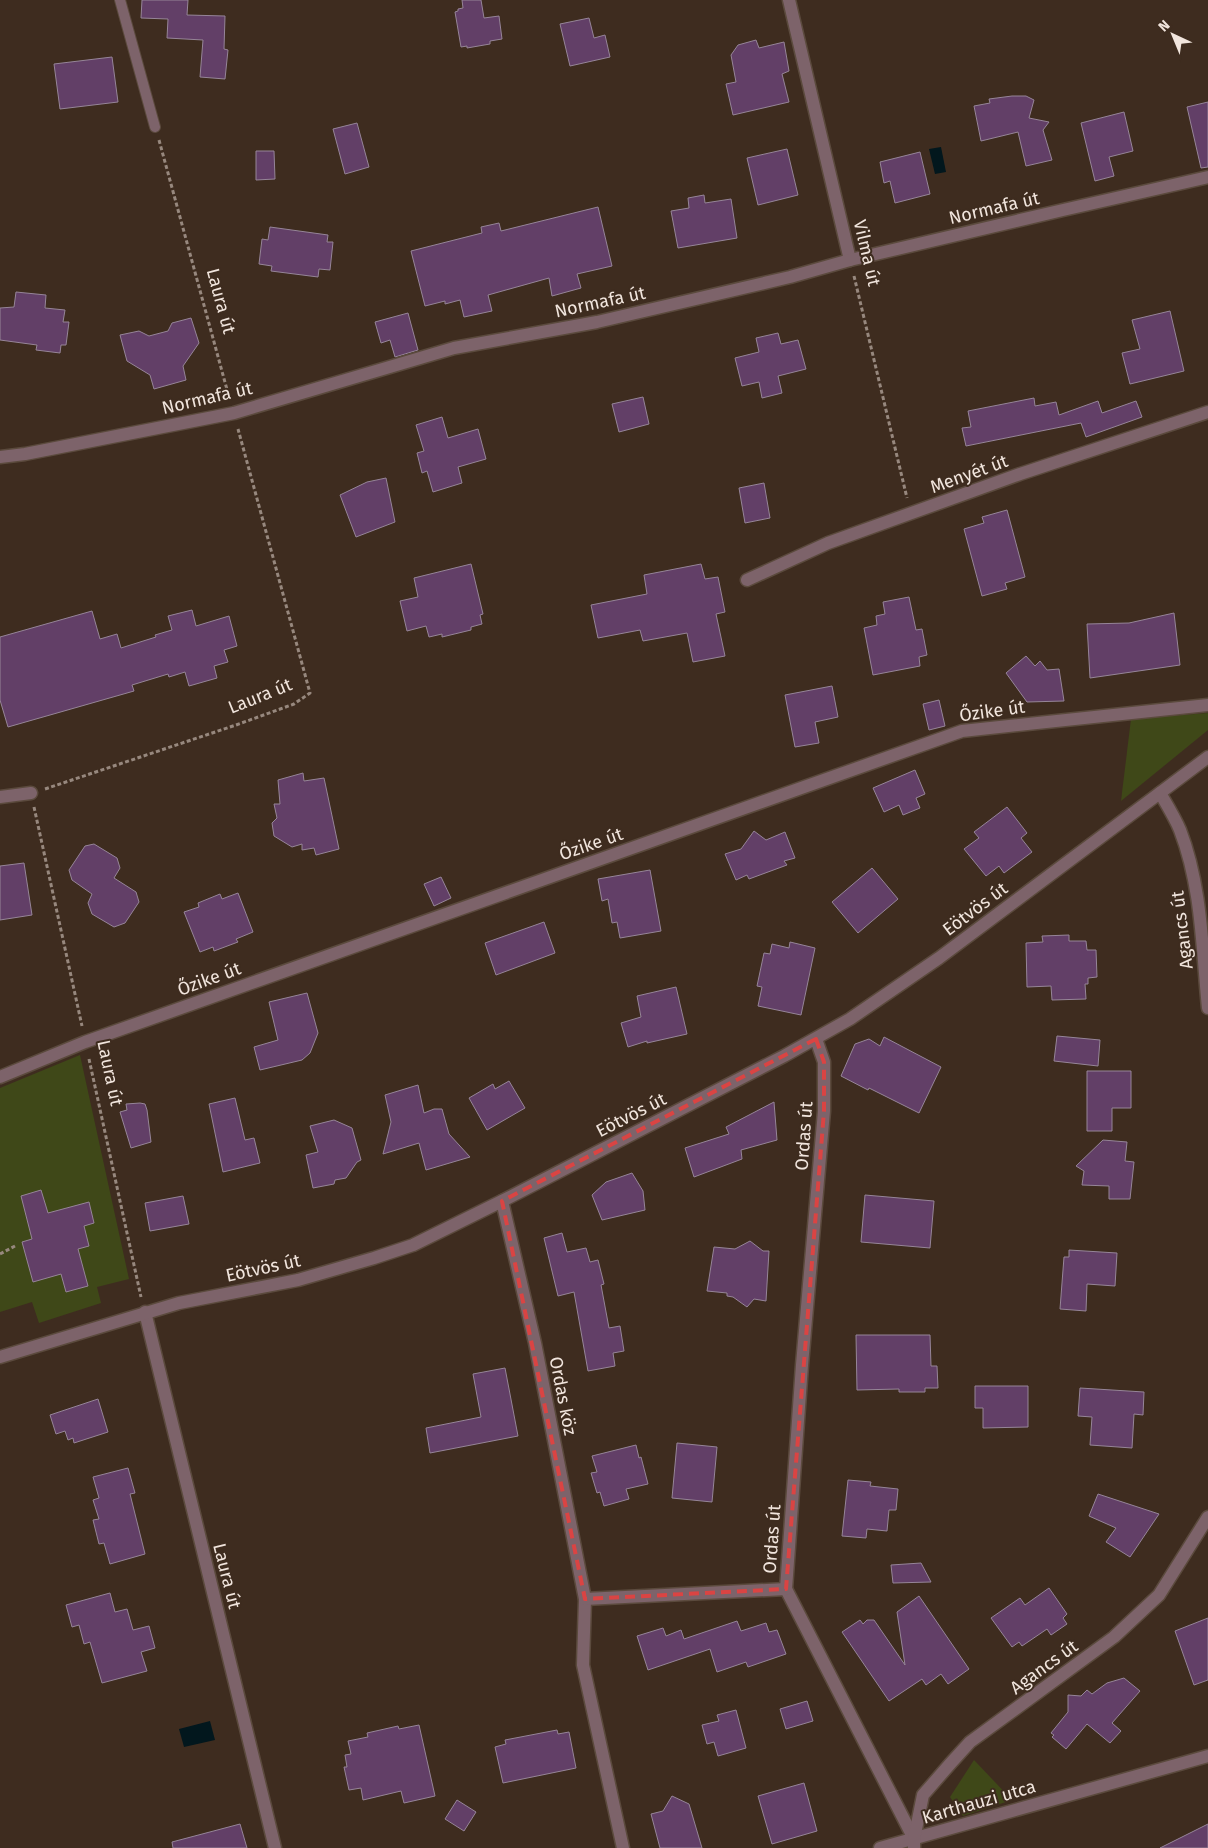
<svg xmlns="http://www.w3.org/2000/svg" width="1208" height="1848" viewBox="0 0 1208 1848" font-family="'Fira Sans',sans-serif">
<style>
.green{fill:#3f4818}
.water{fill:#02171d}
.building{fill:#623f67;stroke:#968598}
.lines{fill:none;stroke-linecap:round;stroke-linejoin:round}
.service-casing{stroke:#5b4a3d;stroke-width:12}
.minor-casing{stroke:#5b4a3d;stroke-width:15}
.tertiary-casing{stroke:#5b4a3d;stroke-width:15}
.path{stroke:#97887e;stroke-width:3;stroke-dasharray:4 2.5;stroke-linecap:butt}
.service{stroke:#7d636a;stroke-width:10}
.minor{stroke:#7d636a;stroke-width:12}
.tertiary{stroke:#7d636a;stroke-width:12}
.marked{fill:none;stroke:#da4443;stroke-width:4;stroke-dasharray:10 6;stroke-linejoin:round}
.labels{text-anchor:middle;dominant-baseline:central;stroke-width:4;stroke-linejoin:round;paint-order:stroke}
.street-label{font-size:18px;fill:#f1e5dd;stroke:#3e2c1f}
</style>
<rect width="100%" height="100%" fill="#3e2c1f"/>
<!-- green -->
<g class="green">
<path d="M1208,713v17l-87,71 10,-82z"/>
<path d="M80,1055l49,224 -32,8 4,16 -62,20 -7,-21 -32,10v-224z"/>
<path d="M974,1760l38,40 -49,16 -13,-19z"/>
</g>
<!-- water -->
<g class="water">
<path d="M941,147l5,25 -11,2 -6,-25z"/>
<path d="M210,1721l5,19 -31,7 -5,-18z"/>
</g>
<!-- building -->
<g class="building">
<path d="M142,0h46l-1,15 38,1 -1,33 4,1 -3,29 -25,-2 3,-37 -36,-2 1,-19 -27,-1z"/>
<path d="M462,0h19l3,18 15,-2 3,23 -12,2v3l-23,4v-2l-6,1 -6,-35 3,-1v-2l5,-1z"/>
<path d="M589,18l5,20 11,-3 5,22 -40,9 -10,-42z"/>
<path d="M756,40l3,8 25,-6 5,29 -7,3 7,28 -56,13 -7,-31 10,-2 -5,-27 7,-10z"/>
<path d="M112,57l6,45 -58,7 -6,-45z"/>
<path d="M1012,96h14l8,4 -5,18 20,4 -6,8 9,30 -26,6 -8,-34 -37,9 -7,-35 16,-3 -1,-4z"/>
<path d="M1208,102v65l-7,1 -14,-61z"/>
<path d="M1124,112l9,39 -24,6 5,19 -19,5 -14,-58z"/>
<path d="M357,123l12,44 -24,7 -12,-45z"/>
<path d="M787,149l11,46 -40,10 -11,-47z"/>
<path d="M256,151h18l1,28 -19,1z"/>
<path d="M920,152l10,42 -35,9 -5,-22 -6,2 -4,-21z"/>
<path d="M704,195l1,8 26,-4 6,39 -59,10 -7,-37 18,-3 -1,-10z"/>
<path d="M598,207l14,59 -35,8 4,14 -29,8 -3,-18 -61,17 4,16 -28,6 -4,-17 -15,4v-3l-20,5 -14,-55 71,-18 -1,-6 18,-4 2,8z"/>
<path d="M270,227l58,8 -1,7h6l-3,28 -11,-1 -1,8 -47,-6 1,-5 -13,-2 3,-25 6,1z"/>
<path d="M16,292l30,3 -1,13 20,2 -2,12h6l-3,23h-5l-1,8 -24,-3 1,-5 -37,-5v-32l14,-1z"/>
<path d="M1170,311l14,60 -54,13 -8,-31 18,-4 -8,-29z"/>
<path d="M408,313l10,37 -23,7 -5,-17 -9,3 -6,-21z"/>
<path d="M191,318l8,25 -16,23 3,14 -32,9 -4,-14 -23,-14 -7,-26 19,-4 10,5 19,-5 4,-8z"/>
<path d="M778,333l3,11 17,-4 8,29 -28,7 4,17 -20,5 -3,-16 -17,4 -7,-28 24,-6 -3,-14z"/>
<path d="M643,397l6,27 -30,8 -7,-28z"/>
<path d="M1034,398l1,8 21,-4 3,13 39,-14 4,12 34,-12 6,16 -56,20 -5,-14 -115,23 -4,-18 9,-1 -3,-16z"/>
<path d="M442,417l6,21 30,-9 8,30 -28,8 4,16 -29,9 -6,-21 -5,2 -5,-20 7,-2 -8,-26z"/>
<path d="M386,478l9,44 -39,15 -16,-42 27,-13z"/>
<path d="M764,483l6,35 -25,5 -6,-35z"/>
<path d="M1007,510l18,67 -20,6 2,6 -25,7 -18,-67 20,-6 -2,-6z"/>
<path d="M471,564l12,50 -3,1 2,9 -11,3v3l-29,7v-3l-13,3 -3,-11 -19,5 -7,-30 18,-4 -4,-19z"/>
<path d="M701,564l4,15 13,-2 7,35 -9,2 9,42 -32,6 -6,-29 -44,8 -3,-11 -42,8 -7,-33 56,-11 -3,-19z"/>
<path d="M909,597l7,33 6,-1 5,26 -8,2 1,9 -47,9 -9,-47 13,-3 -1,-9 9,-2 -2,-12z"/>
<path d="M192,610l4,16 33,-10 8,30 -13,4 4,12 -14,4 3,12 -28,8 -4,-14 -16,5 -1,-3 -36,11 2,6 -126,36 -8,-27v-63l92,-26 8,28 17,-5 4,14 35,-11 -1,-2 17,-5 -4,-14z"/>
<path d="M1174,613l6,52 -90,13 -3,-54 42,-1z"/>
<path d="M1026,656l9,10 5,-5 7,9 12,-1 5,32 -37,1 -21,-29z"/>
<path d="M832,686l6,31 -23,5 4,21 -24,4 -10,-52z"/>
<path d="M939,700l6,26 -16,4 -6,-26z"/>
<path d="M915,770l10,24 -9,4 4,10 -17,7 -4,-10 -15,7 -11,-24z"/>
<path d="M303,773l1,8 20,-3 15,71 -23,6 -2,-7 -12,2v-6l-10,3 -18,-11 -2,-13 5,-5 -3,-14h6l-2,-24z"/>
<path d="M1007,807l20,26 -6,5 11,14 -28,21 -5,-7 -13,10 -22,-27 15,-11 -5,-6z"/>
<path d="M754,831l12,9 19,-8 10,26 -11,3 3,4 -38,14 -2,-4 -11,5 -11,-26 16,-5z"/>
<path d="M94,844l23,14 3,10 -6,10 22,14 3,10 -14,21 -11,4 -22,-13 -4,-11 4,-9 -20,-14 -3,-10 16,-24z"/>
<path d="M24,863l8,52 -32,5v-54z"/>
<path d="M872,868l26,31 -40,34 -26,-31z"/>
<path d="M650,870l11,61 -41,7 -3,-16 -5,1 -4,-24 -6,2 -4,-22z"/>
<path d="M441,877l10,21 -17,8 -10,-22z"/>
<path d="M238,893l15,39 -17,7 2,3 -24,9 -1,-4 -13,5 -16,-40 15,-5 -1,-4 22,-9 2,5z"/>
<path d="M544,922l11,31 -59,22 -11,-32z"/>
<path d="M1069,935v6h17l1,9h9l1,27 -9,1v6h-3l1,15 -34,1 -1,-14 -24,1 -1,-44 17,-1 -1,-6z"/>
<path d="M790,942l25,6 -14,67 -43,-9 4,-19 -5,-1 7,-33 6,1 2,-10 17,4z"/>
<path d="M676,987l11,47 -40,9v-2l-19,6 -7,-24 20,-6 -4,-21z"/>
<path d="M307,993l11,40 -8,20 -8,7 -42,10 -6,-23 24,-7 -9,-38z"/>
<path d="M1057,1036l43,4 -2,26 -44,-5z"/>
<path d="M884,1037l57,30 -22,46 -50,-25 -1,2 -27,-14 14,-32 14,-5 11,7z"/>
<path d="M1087,1071h44v37h-19v23h-25z"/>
<path d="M509,1081l16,27 -38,22 -18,-32 24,-14 2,5z"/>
<path d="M418,1085l6,28 10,-4h8l7,25 21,23 -44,13 -7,-27 -36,11 8,-32 -6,-27z"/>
<path d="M235,1098l10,42 9,-2 6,25 -37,9 -14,-68z"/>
<path d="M774,1102l3,38 -36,10 1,9 -48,18 -9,-29 44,-14 -3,-7z"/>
<path d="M140,1103l5,1 2,6 4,32 -20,6 -11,-36 7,-2 -1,-6z"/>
<path d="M334,1120l18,8 9,32 -4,2 -11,16 -11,2 -1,4 -21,4 -7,-33 12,-3 -8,-26z"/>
<path d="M1103,1140l24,2 -2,19 9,1 -4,37h-21v-13l-27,-1 2,-14 -8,-5z"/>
<path d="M632,1173l11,18 2,19 -43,10 -10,-25 14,-13z"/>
<path d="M41,1190l7,23 41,-11 5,21 -10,3 5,20 -11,3 10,37 -22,6 -5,-18 -28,8 -11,-40 10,-3 -11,-43z"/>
<path d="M865,1195l69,6 -4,47 -69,-6z"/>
<path d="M183,1196l6,28 -39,7 -5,-28z"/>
<path d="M562,1233l5,19 19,-4 4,14 8,-2 6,24 -3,1 8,43 11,-2 4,25 -11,2 2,13 -27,5 -14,-79 -16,4 -14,-58z"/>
<path d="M750,1241l13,10h6l-3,50 -12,-2 -7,8 -14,-10 -6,-1v-3l-20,-2 7,-44 21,2z"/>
<path d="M1069,1250l48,3 -2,33 -28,-2 -1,27 -26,-2 4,-52h5z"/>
<path d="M856,1335h74l1,31h6l1,22h-13v4h-26v-3l-42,1z"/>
<path d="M505,1368l13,68 -88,17 -4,-25 55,-11 -8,-43z"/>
<path d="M975,1386h53v41l-45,1v-20h-8z"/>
<path d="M1080,1388l64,4 -1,23 -9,-1 -2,34 -42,-3 2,-28 -14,-1z"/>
<path d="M98,1399l10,33 -34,11 -1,-5 -5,2 -3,-9 -9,3 -6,-19z"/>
<path d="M677,1443l40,4 -5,55 -40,-4z"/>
<path d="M636,1445l3,13 2,-1 7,27 -22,5 3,10 -25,7 -4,-14 -3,1 -6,-20 6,-1 -5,-16z"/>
<path d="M128,1468l7,25 -5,1 15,60 -35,10 -6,-21 -5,1 -6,-24 6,-1 -6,-19 6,-2 -6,-21z"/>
<path d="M848,1480l23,2 -1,4 28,3 -2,21h-7l-2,21 -20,-2 -1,9 -24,-2z"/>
<path d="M1098,1494l61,20 -29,43 -24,-15 10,-14 -27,-12z"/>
<path d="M921,1563l10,19 -38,1 -2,-18z"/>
<path d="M1049,1588l18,26 -4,4 4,6 -16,11 -4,-6 -25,17 -3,-4 -7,5 -21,-29 29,-20 5,7z"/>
<path d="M110,1593l5,19 12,-3 6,21 16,-4 6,22 -14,4 6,19 -45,12 -12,-41 -6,2 -5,-19 -7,2 -6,-22z"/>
<path d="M919,1596l50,73 -21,15 -7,-10 -15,11 -4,-6 -33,22 -47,-69 18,-12 3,4 4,-4h7l31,45 -8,-53z"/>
<path d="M1208,1618v62l-14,5 -19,-54z"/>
<path d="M737,1621l4,10 25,-8 3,9 8,-2 9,24 -38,13 -2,-5 -29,10 -7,-23 -62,21 -11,-34 26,-8 3,8 15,-6 3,9z"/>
<path d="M1124,1678l16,13 -28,32 9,8 -11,12 -23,-19 -21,25 -14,-12 2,-2 -3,-2 17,-21v-17l13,1 6,-6 5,4 15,-11z"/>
<path d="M807,1701l6,20 -27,8 -6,-20z"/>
<path d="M736,1710l10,38 -28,8 -4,-14 -7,2 -5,-19 17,-4 -2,-6z"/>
<path d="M419,1725l16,71 -31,7 -3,-12 -38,9 -2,-12 -12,2 -5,-23h3l-2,-12 6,-1 -3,-13 20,-4 -1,-4 31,-7 1,3z"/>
<path d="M557,1730l1,4 11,-2 7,36 -73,15 -8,-36 11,-3 -1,-4z"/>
<path d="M804,1783l13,48 -45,13 -14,-48z"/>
<path d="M672,1796l17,8 13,44h-42l-9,-34 12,-3z"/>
<path d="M457,1800l19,12 -12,19 -19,-12z"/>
<path d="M240,1824l7,24h-74l-1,-6z"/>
<path d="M1208,1824v24h-48z"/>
</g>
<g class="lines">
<defs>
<path id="service" d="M120,0l35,127"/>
<g id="minor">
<path d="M789,0l61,260"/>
<path d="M0,457l25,-3 209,-41 220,-65 143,-26 193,-45 60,-17 213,-50 145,-33"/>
<path d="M747,580l81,-37 192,-69 188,-62"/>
<path d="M1160,793c7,12 15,25 20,37 22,57 22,119 28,178"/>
<path d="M0,797l31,-4"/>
<path d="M0,1077l85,-35 877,-311 246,-26"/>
<path d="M502,1201l33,142 50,256 -2,66 40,183"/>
<path d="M145,1312l130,536"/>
<path d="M786,1589l16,-224 22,-254v-49l-8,-23"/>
<path d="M786,1589l128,250"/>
<path d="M585,1599l201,-10"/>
<path d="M880,1848l328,-92"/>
<path d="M914,1848v-9l9,-44 27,-31 20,-22 144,-105 45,-42 49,-78"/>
</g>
<path id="tertiary" d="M0,1357l179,-54 119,-23 76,-22 39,-13 89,-44 282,-145 66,-37 89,-61 269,-201"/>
</defs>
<!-- service casing -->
<use href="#service" class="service-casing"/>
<!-- minor casing -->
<use href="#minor" class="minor-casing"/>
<!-- tertiary casing -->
<use href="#tertiary" class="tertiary-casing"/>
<!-- path -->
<g class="path">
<path d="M159,140l70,257"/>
<path d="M854,276l53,222"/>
<path d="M45,789l191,-64 58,-21 16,-11 -72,-264"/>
<path d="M34,807l48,219"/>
<path d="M89,1059l52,238"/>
<path d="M0,1254l15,-8"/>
</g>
<!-- service -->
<use href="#service" class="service"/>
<!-- minor -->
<use href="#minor" class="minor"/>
<!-- tertiary -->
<use href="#tertiary" class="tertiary"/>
</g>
<!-- marked area -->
<path class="marked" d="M816,1039l8,23v49l-38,478 -201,10 -83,-398z"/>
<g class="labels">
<!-- street labels -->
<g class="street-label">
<text transform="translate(994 208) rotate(-13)">Normafa út</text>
<text transform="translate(867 253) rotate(77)">Vilma út</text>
<text transform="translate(221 301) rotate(75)">Laura út</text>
<text transform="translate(600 302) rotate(-12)">Normafa út</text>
<text transform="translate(207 398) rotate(-13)">Normafa út</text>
<text transform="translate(969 474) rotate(-20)">Menyét út</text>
<text transform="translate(260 696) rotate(-22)">Laura út</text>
<text transform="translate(992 711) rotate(-8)">Őzike út</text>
<text transform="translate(591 844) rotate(-19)">Őzike út</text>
<text transform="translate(975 909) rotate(-37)">Eötvös út</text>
<text transform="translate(1182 930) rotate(-97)">Agancs út</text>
<text transform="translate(209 979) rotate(-20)">Őzike út</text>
<text transform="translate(110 1073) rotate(78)">Laura út</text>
<text transform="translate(631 1115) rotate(-27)">Eötvös út</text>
<text transform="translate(804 1136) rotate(-86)">Ordas út</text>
<text transform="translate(263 1268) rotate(-12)">Eötvös út</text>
<text transform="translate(563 1396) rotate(79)">Ordas köz</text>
<text transform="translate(772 1539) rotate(-86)">Ordas út</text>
<text transform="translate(227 1576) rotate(76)">Laura út</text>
<text transform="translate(1044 1667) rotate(-36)">Agancs út</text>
<text transform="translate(979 1802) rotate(-16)">Karthauzi utca</text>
</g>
</g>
<!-- north arrow -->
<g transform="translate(1173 35) rotate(316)" stroke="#3e2c1f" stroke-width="4" paint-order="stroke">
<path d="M0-4L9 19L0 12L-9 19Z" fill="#f1e5dd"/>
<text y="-8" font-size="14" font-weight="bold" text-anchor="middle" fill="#f1e5dd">N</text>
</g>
</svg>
